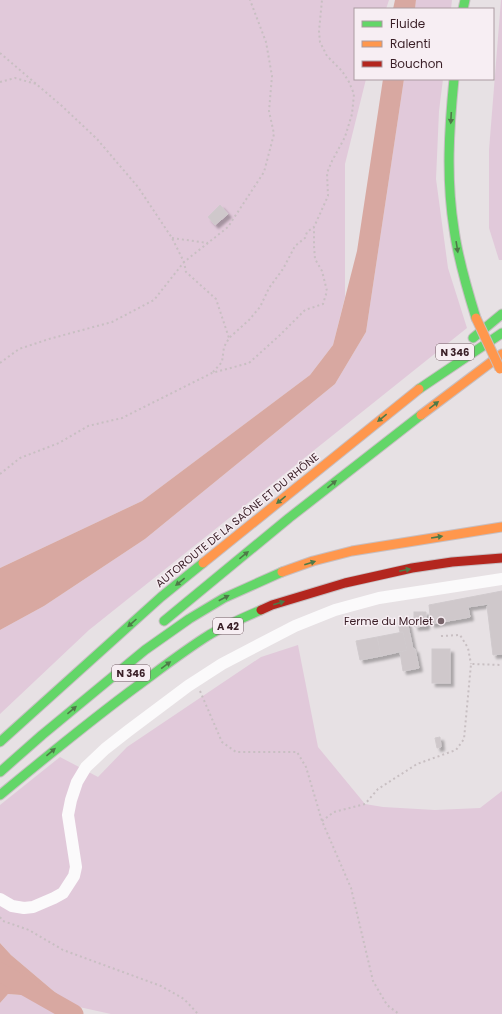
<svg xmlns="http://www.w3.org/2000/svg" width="502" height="1014" viewBox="0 0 502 1014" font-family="Poppins,sans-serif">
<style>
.green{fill:#e1c9da}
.water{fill:#d8a8a1}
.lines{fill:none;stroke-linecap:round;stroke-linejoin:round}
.stream{stroke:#d8a8a1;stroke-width:3}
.river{stroke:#d8a8a1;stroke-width:19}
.building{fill:#cfc8cb;stroke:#d0cacd;filter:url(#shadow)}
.fast-casing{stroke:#c7bfc2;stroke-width:11}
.slow-casing{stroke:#c7bfc2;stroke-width:11}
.jam-casing{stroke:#c7bfc2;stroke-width:11}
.path{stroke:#c8bfc2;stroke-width:2;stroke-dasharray:2 3;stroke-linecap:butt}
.street{stroke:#fbfafb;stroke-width:12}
.fast{stroke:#63d668;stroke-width:9}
.slow{stroke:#ff974d;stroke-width:9}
.jam{stroke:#b3261e;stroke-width:9}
.slow-bridge-casing{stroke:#c7bfc2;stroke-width:11;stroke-linecap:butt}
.slow-bridge{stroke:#ff974d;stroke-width:9}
.oneway{fill:#4e7a48}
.poi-dot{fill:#776369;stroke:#f7eef3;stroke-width:1.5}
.labels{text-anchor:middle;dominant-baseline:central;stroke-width:3;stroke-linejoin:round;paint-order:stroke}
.shield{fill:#f7eef3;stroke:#735d64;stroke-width:1}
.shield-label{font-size:10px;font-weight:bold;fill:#3a1f27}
.street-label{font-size:11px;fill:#3a1f27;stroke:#f7eef3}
.poi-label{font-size:11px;fill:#3a1f27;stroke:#f7eef3;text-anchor:end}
</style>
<defs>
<filter id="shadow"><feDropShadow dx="3.5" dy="3.5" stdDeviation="1" flood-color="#0004"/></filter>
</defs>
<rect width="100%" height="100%" fill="#e7e1e4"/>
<!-- green -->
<g class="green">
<path d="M0,0h389l-3,9h-31v70h11l-21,85v133l-12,48 -23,30 -168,126 -142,67z"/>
<path d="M416,0h36l-1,9h-36z"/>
<path d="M501,0h1v260h-3l-10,-32v-78z"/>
<path d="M404,79h39l-4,32 -3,68 12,89 19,60 -378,302 -89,84v-84l44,-24 101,-67 190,-155 31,-52z"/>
<path d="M298,645l20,102 47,57 18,3 52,3 45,-2 22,-17v223h-391l-41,-9 -59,-50 -11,-12v-138l60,-48 38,20 29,-30 134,-90z"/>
<path d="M8,994l26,2 28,15 -7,3h-55v-11z"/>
</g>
<!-- water -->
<g class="water">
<path d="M395,0h21l-1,9h-22z"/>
<path d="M383,79h21l-38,253 -31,52 -190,155 -101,67 -44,24v-62l142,-67 168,-126 23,-30 24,-94z"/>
<path d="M0,943l11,12 59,50 -8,6 -28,-15 -26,-2 -8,9z"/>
</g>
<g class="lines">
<!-- stream -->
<path class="stream" d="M66,1014l4,-2"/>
<!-- river -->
<path class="river" d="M0,972l74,42"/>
</g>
<!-- building -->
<g class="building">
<path d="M220,205l8,9 -13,11 -7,-8z"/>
<path d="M502,591v63l-9,1 -6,-49h2l-1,-2 -20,3 2,10 -39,7 -2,-19z"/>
<rect x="414" y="612" width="8" height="10"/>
<path d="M422,612h4v14l-11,1 -1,-5h8z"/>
<path d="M407,621l6,28h2l4,19 -16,3 -3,-19 7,-2 -4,-18h-3l-2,-9z"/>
<path d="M403,632l4,18 -26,6 -4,-19z"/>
<path d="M377,637l4,19 -21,4 -4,-19z"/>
<rect x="432" y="649" width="18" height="34"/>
<path d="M440,737l1,10 -4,1 -2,-10z"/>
</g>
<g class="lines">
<defs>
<g id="fast">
<path d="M463,9l2,-9"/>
<path d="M454,79c-5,50 -8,100 0,150 4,30 13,60 22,89"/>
<path d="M473,338l29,-24"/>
<path d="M419,389l83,-56"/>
<path d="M164,621l125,-103 132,-103"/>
<path d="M0,742l161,-145 42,-34"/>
<path d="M0,772l42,-37 103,-85 44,-31 35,-21 58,-26"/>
<path d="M0,795c46,-38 92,-76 140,-111 23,-17 45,-34 69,-49 17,-10 34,-17 52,-25"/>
</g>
<g id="slow">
<path d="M421,415l81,-61"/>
<path d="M203,563l216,-174"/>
<path d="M282,572l31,-11 39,-10 150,-24"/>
</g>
<path id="jam" d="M261,610l11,-5 73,-22 67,-15 40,-6 50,-4"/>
</defs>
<!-- fast casing -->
<use href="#fast" class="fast-casing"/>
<!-- slow casing -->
<use href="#slow" class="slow-casing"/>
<!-- jam casing -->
<use href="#jam" class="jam-casing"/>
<!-- path -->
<g class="path">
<path d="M0,53l63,54 34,32 41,48 34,51 12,24 2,10 30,27 13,39"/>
<path d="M0,82l15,-4 21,6"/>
<path d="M172,238l36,5"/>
<path d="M0,363l19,-14 30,-10 63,-17 42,-22 30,-38 44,-35 36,-55 10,-38 -5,-23 3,-35 -6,-34 -16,-42"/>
<path d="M213,372l9,-10 2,-15 5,-9 20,-18 11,-13 9,-19 14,-19 12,-23 10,-8 2,-6 7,-5"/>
<path d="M0,474l20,-16 39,-15 29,-17 34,-8 90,-45 37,-10 31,-28 25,-25 18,-6 4,-13 -5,-20 -7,-12 -1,-13v-19l14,-31 -1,-23 5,-12 13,-24 7,-23 2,-20 -5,-12 -7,-11 -15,-15 -7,-14 -1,-11 3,-31"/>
<path d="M441,636l19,-1 8,13 3,16"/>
<path d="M200,691l22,51 14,10h61l9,15 16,54 29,67 22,93 14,24 12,9"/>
<path d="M322,821l12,-9 31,-8 13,-15 39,-25 25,-9 14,-5 8,-11 7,-75 31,1"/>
<path d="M0,917l3,4 26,9 34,20 98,36 23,13 14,15"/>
</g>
<!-- street -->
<path class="street" d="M0,899l12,7 12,2 9,-1 21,-9 9,-5 11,-17 2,-9 -8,-52 3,-15 6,-18 9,-15 19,-18 23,-18 60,-45 34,-22 73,-38 40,-16 44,-12 123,-19"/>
<!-- fast -->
<use href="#fast" class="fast"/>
<!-- slow -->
<use href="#slow" class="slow"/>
<!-- jam -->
<use href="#jam" class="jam"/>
<defs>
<path id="slow-bridge" d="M476,318l24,51"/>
</defs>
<!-- slow-bridge casing -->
<use href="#slow-bridge" class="slow-bridge-casing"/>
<!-- slow-bridge -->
<use href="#slow-bridge" class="slow-bridge"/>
</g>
<!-- one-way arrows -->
<defs><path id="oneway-solid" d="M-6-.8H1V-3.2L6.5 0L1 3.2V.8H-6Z"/></defs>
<g class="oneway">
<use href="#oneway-solid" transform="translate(451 118) rotate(93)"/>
<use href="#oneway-solid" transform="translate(457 247) rotate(81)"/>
<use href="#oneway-solid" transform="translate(434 405) rotate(-37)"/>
<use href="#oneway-solid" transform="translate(382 418) rotate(141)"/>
<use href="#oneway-solid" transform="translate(332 484) rotate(-39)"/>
<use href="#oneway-solid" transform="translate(281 500) rotate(141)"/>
<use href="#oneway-solid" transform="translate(437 537) rotate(-9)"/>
<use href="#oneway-solid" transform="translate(244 555) rotate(-39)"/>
<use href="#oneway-solid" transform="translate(310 563) rotate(-18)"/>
<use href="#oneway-solid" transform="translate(405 570) rotate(-12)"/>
<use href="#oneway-solid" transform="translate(180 582) rotate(141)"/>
<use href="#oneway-solid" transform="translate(224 598) rotate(-28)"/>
<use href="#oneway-solid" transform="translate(279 603) rotate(-17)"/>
<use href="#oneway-solid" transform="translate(132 623) rotate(138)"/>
<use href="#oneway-solid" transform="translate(166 665) rotate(-36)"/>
<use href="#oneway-solid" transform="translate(72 710) rotate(-40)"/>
<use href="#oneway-solid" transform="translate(51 752) rotate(-40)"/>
</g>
<!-- markers -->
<circle class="poi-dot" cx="441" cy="621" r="4"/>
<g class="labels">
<!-- shield labels -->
<g class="shield">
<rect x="436" y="344" width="38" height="16" rx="3"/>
<rect x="213" y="618" width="30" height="16" rx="3"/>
<rect x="112" y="665" width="38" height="16" rx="3"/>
</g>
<g class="shield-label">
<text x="455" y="352">N 346</text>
<text x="228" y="626">A 42</text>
<text x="131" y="673">N 346</text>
</g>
<!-- street labels -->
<g class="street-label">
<text transform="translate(237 520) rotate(-39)">AUTOROUTE DE LA SAÔNE ET DU RHÔNE</text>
</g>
<!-- poi labels -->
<g class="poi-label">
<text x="433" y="621">Ferme du Morlet</text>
</g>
</g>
<!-- legend -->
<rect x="354" y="8" width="140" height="72" fill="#f7eef3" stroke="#ab9ba1"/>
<rect x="362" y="21" width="20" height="6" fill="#63d668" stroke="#ab9ba1"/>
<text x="390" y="28" font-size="12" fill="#3a1f27">Fluide</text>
<rect x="362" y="41" width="20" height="6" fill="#ff974d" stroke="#ab9ba1"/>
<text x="390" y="48" font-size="12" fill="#3a1f27">Ralenti</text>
<rect x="362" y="61" width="20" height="6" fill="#b3261e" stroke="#ab9ba1"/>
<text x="390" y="68" font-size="12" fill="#3a1f27">Bouchon</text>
</svg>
